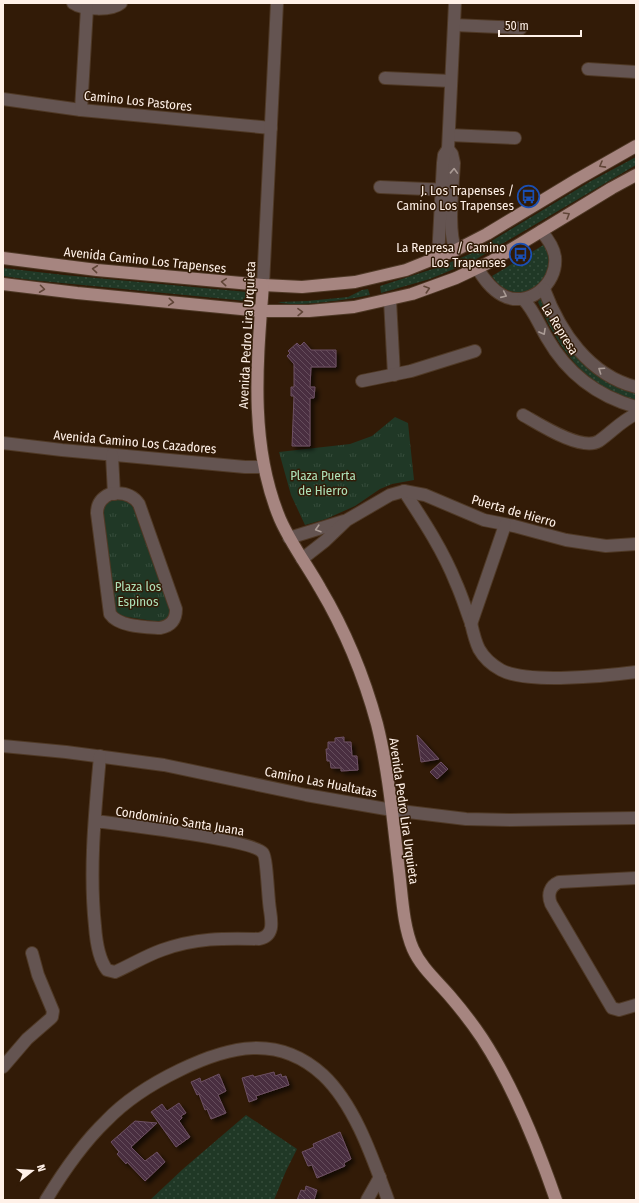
<svg xmlns="http://www.w3.org/2000/svg" width="639" height="1203" viewBox="0 0 639 1203" font-family="'Fira Sans Condensed',sans-serif">
<style>
.grass{fill:url(#grass-dots)}
.park{fill:url(#park-tufts)}
.building{fill:url(#building-back-hatch);stroke:#6d5063;filter:url(#shadow)}
.lines{fill:none;stroke-linecap:round;stroke-linejoin:round}
.minor-casing{stroke:#4f3926;stroke-width:14}
.major-casing{stroke:#4f3926;stroke-width:14}
.minor{stroke:#645451;stroke-width:12}
.major{stroke:#a68580;stroke-width:12}
.oneway{stroke:#604537}
.oneway2{stroke:#aa9b95}
.labels{text-anchor:middle;dominant-baseline:central;stroke-width:3;stroke-linejoin:round;paint-order:stroke}
.street-label{font-size:13px;fill:#fff1e8;stroke:#321b07}
.poi-label{font-size:13px;fill:#fff1e8;stroke:#321b07;text-anchor:end}
.park-label{font-size:13px;fill:#ade1b8;stroke:#321b07}
</style>
<defs>
<pattern id="grass-dots" width="8" height="8" patternUnits="userSpaceOnUse"><rect width="8" height="8" fill="#203826"/><path d="M2 2h.1M6 6h.1" fill="none" stroke="#364c3b" stroke-width="1.8" stroke-linecap="round"/></pattern>
<pattern id="park-tufts" width="24" height="20" patternUnits="userSpaceOnUse"><rect width="24" height="20" fill="#203826"/><path d="M3 7l-1-3M5 7V3M7 7l1-3M15 17l-1-3M17 17v-4M19 17l1-3" fill="none" stroke="#364c3b"/></pattern>
<pattern id="building-back-hatch" width="6" height="6" patternUnits="userSpaceOnUse"><rect width="6" height="6" fill="#4a2f40"/><path d="M-1 5l2 2M0 0l6 6M5-1l2 2" fill="none" stroke="#654e5c"/></pattern>
<filter id="shadow"><feDropShadow dx="3.5" dy="3.5" stdDeviation="2" flood-color="#0009"/></filter>
</defs>
<rect width="100%" height="100%" fill="#321b07"/>
<!-- grass -->
<g class="grass">
<path d="M636,157v8l-163,96 -43,18 -49,14 -1,-7 59,-19 31,-13 121,-73z"/>
<path d="M545,244c2,4 5,8 5,12 3,34 -39,51 -58,20z"/>
<path d="M3,268l61,7 183,17 -1,9 -215,-21 -28,-4z"/>
<path d="M368,289l2,6c-18,4 -77,13 -92,7l29,-1 41,-4 14,-7z"/>
<path d="M541,298l4,2 69,84 22,10v6c-51,-12 -78,-52 -98,-98z"/>
<path d="M246,1115l51,34 -11,22 -12,29h-124l33,-31z"/>
</g>
<!-- park -->
<g class="park">
<path d="M395,417l13,6 6,57 -22,4 -12,5 -25,17 -29,13 -21,6 -14,-30 -12,-43 71,-8 22,-8z"/>
<path d="M110,500c9,0 17,-1 23,7l36,100v9l-4,5 -5,1 -39,-6 -6,-6 -13,-101 2,-6z"/>
</g>
<!-- building -->
<g class="building">
<path d="M304,342l7,8h25v17h-25l-1,20h5l-1,11h-4v48h-18l2,-50h-3v-9h3v-23l-7,-8 3,-3 -2,-2 9,-8 3,3z"/>
<path d="M417,735l22,24 -18,3z"/>
<path d="M344,737v5h7l1,14h5l1,14 -17,1v-3h-10l-1,-7h-3l-1,-12h2v-7h7v-4z"/>
<path d="M441,762l7,7 -11,10 -7,-7z"/>
<path d="M274,1072l1,4 6,-2 1,3 4,-1 3,9 -33,11 1,3 -8,3 -7,-24 11,-3 1,2z"/>
<path d="M219,1074l7,17 -8,4 8,18 -15,6 -4,-10 -2,1 -6,-16 -2,1 -6,-13 9,-4 1,4z"/>
<path d="M179,1103l7,10 -5,3 1,2 -3,3 11,16 -14,10 -25,-35 11,-8 5,7z"/>
<path d="M135,1121l22,2 -26,24 14,14 12,-9 8,10 -20,19 -18,-19 -1,2 -9,-10 2,-2 -8,-10z"/>
<path d="M340,1132l11,27 -7,4 1,3 -28,12 -5,-13 -4,1 -6,-14 12,-5 -1,-3z"/>
<path d="M306,1186l11,4 -3,10h-17l4,-10 4,1z"/>
</g>
<g class="lines">
<defs>
<g id="minor">
<path d="M73,3c10,7 39,8 48,0"/>
<path d="M454,25l67,3"/>
<path d="M588,69l48,3"/>
<path d="M385,78l66,3"/>
<path d="M3,99l78,11 190,18"/>
<path d="M81,110l6,-102"/>
<path d="M449,135l66,3"/>
<path d="M448,149l4,5 2,9c-1,22 -7,69 2,87"/>
<path d="M380,187l70,3"/>
<path d="M438,258l5,-95 1,-8 4,-6 7,-146"/>
<path d="M477,268c7,11 14,21 25,27 25,14 56,-10 53,-38 -1,-10 -7,-18 -14,-26"/>
<path d="M263,285l14,-282"/>
<path d="M544,289c16,43 45,86 92,98"/>
<path d="M523,299c11,11 16,26 24,39 20,35 50,58 89,69"/>
<path d="M390,300l4,75"/>
<path d="M362,381l49,-10 64,-20"/>
<path d="M523,415c16,9 59,37 76,26 13,-9 22,-20 37,-27"/>
<path d="M3,443l59,7 183,17h19"/>
<path d="M112,455l2,39"/>
<path d="M404,491c19,29 39,59 52,92 6,13 10,27 15,40 2,9 4,18 8,26 5,9 13,16 22,21 26,14 104,6 135,2"/>
<path d="M110,494c12,-2 22,0 29,10l37,105c0,11 -5,17 -16,19 -15,-1 -41,-1 -50,-14l-13,-101c0,-9 4,-15 13,-19z"/>
<path d="M289,538l55,-17"/>
<path d="M302,559l23,-18 22,-21 43,-25 14,-4 21,4 59,25 30,6 52,14 40,6 30,-2"/>
<path d="M471,624l34,-99"/>
<path d="M3,746l63,6 98,13 142,30 86,15 74,9 44,1 126,-2"/>
<path d="M95,821c23,3 159,19 168,32 4,5 5,47 7,57 2,13 4,26 -11,29 -35,-1 -64,-1 -97,11 -17,6 -31,15 -47,22l-8,-2c-9,-12 -11,-30 -12,-44 -6,-56 0,-114 5,-170"/>
<path d="M636,878l-77,4c-9,4 -12,12 -8,22l61,104 7,2 17,-5"/>
<path d="M3,1067l24,-28 23,-20 2,-2 1,-6 -15,-36 -6,-22"/>
<path d="M46,1200c17,-28 36,-56 60,-79 21,-22 47,-38 74,-51 49,-24 98,-36 143,5 32,30 50,84 65,125"/>
<path d="M367,1200l13,-23"/>
</g>
<g id="major">
<path d="M3,258l94,12 166,15 39,2 53,-5 51,-12 50,-20 31,-16 91,-55 58,-33"/>
<path d="M3,284l74,9 184,18h48l45,-4 58,-13 44,-16 36,-17 120,-73 24,-13"/>
<path d="M263,285c-6,78 -14,160 17,234 11,25 27,46 40,69 25,42 44,88 57,136 12,48 16,98 22,147 3,24 4,55 14,78 8,18 23,31 36,46 12,14 23,28 33,43 32,49 55,107 74,162"/>
</g>
</defs>
<!-- minor casing -->
<use href="#minor" class="minor-casing"/>
<!-- major casing -->
<use href="#major" class="major-casing"/>
<!-- minor -->
<use href="#minor" class="minor"/>
<!-- major -->
<use href="#major" class="major"/>
</g>
<!-- one-way arrows -->
<defs><path id="oneway-chevron" d="M-2-3.5L2.5 0L-2 3.5" fill="none" stroke-width="1.6" stroke-linecap="round" stroke-linejoin="round"/></defs>
<g class="oneway">
<use href="#oneway-chevron" transform="translate(602 165) rotate(151)"/>
<use href="#oneway-chevron" transform="translate(567 215) rotate(-31)"/>
<use href="#oneway-chevron" transform="translate(95 269) rotate(-174)"/>
<use href="#oneway-chevron" transform="translate(224 282) rotate(-175)"/>
<use href="#oneway-chevron" transform="translate(42 289) rotate(7)"/>
<use href="#oneway-chevron" transform="translate(427 289) rotate(-18)"/>
<use href="#oneway-chevron" transform="translate(171 302) rotate(5)"/>
<use href="#oneway-chevron" transform="translate(300 312) rotate(-1)"/>
</g>
<g class="oneway2">
<use href="#oneway-chevron" transform="translate(454 171) rotate(-88)"/>
<use href="#oneway-chevron" transform="translate(504 295) rotate(24)"/>
<use href="#oneway-chevron" transform="translate(543 332) rotate(61)"/>
<use href="#oneway-chevron" transform="translate(601 370) rotate(-146)"/>
<use href="#oneway-chevron" transform="translate(318 529) rotate(163)"/>
</g>
<!-- icons -->
<defs>
<symbol id="bus-ring" viewBox="-11 -11 22 22"><circle r="9.5" fill="#321b07" stroke="#1a4fb4" stroke-width="1.5"/><path d="M-5-6H5V4H4V6H2V4H-2V6H-4V4H-5ZM-3.5-4V0h7V-4ZM-3.5 1.2v1.5H-2V1.2ZM2 1.2v1.5H3.5V1.2Z" fill="#1a4fb4"/></symbol>
</defs>
<g fill-rule="evenodd">
<use href="#bus-ring" x="516" y="184" width="25" height="25"/>
<use href="#bus-ring" x="508" y="242" width="25" height="25"/>
</g>
<g class="labels">
<!-- street labels -->
<g class="street-label">
<text transform="translate(138 101) rotate(6)">Camino Los Pastores</text>
<text transform="translate(145 260) rotate(6)">Avenida Camino Los Trapenses</text>
<text transform="translate(560 329) rotate(58)">La Represa</text>
<text transform="translate(247 335) rotate(-87)">Avenida Pedro Lira Urquieta</text>
<text transform="translate(135 442) rotate(5)">Avenida Camino Los Cazadores</text>
<text transform="translate(514 511) rotate(16)">Puerta de Hierro</text>
<text transform="translate(321 782) rotate(11)">Camino Las Hualtatas</text>
<text transform="translate(404 811) rotate(82)">Avenida Pedro Lira Urquieta</text>
<text transform="translate(180 821) rotate(9)">Condominio Santa Juana</text>
</g>
<!-- poi labels -->
<g class="poi-label">
<text x="514" y="190">J. Los Trapenses /<tspan x="514" dy="15">Camino Los Trapenses</tspan></text>
<text x="506" y="247">La Represa / Camino<tspan x="506" dy="15">Los Trapenses</tspan></text>
</g>
<!-- park labels -->
<g class="park-label">
<text x="323" y="475">Plaza Puerta<tspan x="323" dy="15">de Hierro</tspan></text>
<text x="138" y="586">Plaza los<tspan x="138" dy="15">Espinos</tspan></text>
</g>
</g>
<!-- border -->
<rect width="639" height="1203" fill="none" stroke="#fff1e8" stroke-width="8"/>
<!-- north arrow -->
<g transform="translate(32 1171) rotate(73)" stroke="#321b07" stroke-width="3" paint-order="stroke">
<path d="M0-3L7 15L0 10L-7 15Z" fill="#fff1e8"/>
<text y="-6" font-size="11" font-weight="bold" text-anchor="middle" fill="#fff1e8">N</text>
</g>
<!-- scale -->
<path d="M499 30v6h82v-6" fill="none" stroke="#fff1e8" stroke-width="2"/>
<text x="505" y="30" font-size="12" fill="#fff1e8" stroke="#321b07" stroke-width="3" paint-order="stroke">50 m</text>
</svg>
